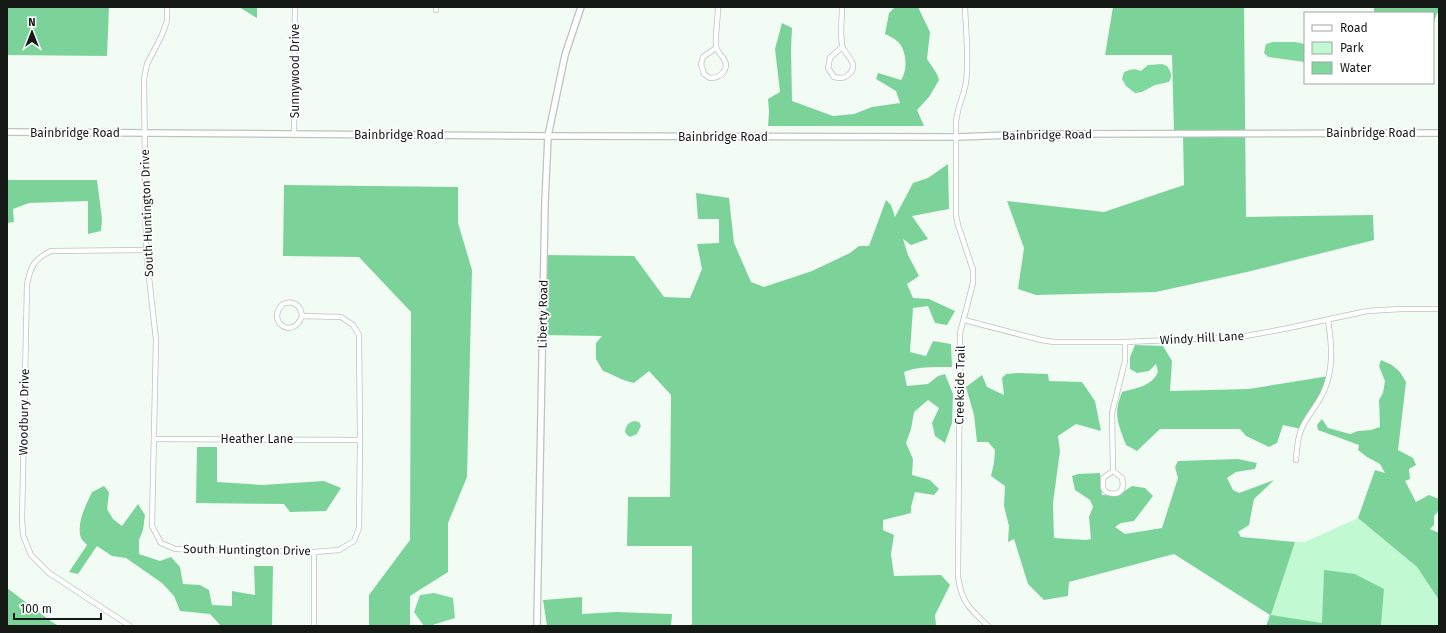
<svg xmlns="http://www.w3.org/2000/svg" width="1446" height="633" viewBox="0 0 1446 633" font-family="'Fira Sans',sans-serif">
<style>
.green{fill:#c1fad2}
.forest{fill:#7bd399}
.water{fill:#7fd89e}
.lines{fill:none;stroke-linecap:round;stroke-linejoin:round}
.minor-casing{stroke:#bbc4bd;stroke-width:6}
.tertiary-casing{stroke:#bbc4bd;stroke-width:8}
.minor{stroke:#fff;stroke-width:4.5}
.tertiary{stroke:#fff;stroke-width:5.5}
.labels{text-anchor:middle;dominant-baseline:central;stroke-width:3.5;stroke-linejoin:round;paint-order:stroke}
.street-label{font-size:12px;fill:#161a17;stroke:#fff}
</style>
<rect width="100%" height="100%" fill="#f2fcf5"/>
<!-- green -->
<path class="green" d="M1358,518l59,49 22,33v26h-58l3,-37 -60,-19 -1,53 -52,-7 24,-74h10z"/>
<!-- forest -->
<g class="forest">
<path d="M7,7h102l-2,49 -100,-1z"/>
<path d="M239,7h18v11z"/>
<path d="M895,7h23l12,25 -3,27 10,15 2,6 -10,17 -12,13 7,16h-156l1,-14 -1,-13 12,-7 -5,-43 7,-26 10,5 -1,20 1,53 41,15 21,-2 18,-7 28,-4 -4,-12 -20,-12 2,-6 23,7c7,-9 6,-31 -4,-39 -3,-3 -8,-5 -12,-7l4,-21z"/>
<path d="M1113,7h131l2,210 127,-2 1,25 -127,32 -91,20 -120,3 -18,-6 6,-41 -17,-47 97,11 80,-27 -1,-51h-9l-2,-79h-67z"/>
<path d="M1374,7h65v6h-2l-4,12v-12h-59z"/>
<path d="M948,164l1,45 -37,7 16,23 -17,6 -8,-6 5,16 11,21 -12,8 6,14 16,1 26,12 -8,14 -12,-2 -7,-17 -15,2 -3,44 16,4 7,-15 18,3 1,23c-16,0 -33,-1 -48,5l3,14 21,-2 10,-8 7,-2 8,20 -1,29 -7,20 -10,-7 -3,-13 7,-15 -11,-8 -14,12 -3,17 -5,14 7,16 -1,16 18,5 9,9 -5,6 -19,-3 -4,15v6l-28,7v10l11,5 -3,19 3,22 47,-1 9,10 -15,30 1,11h-247l3,-2v-78h-65l1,-49h42l1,-102 -22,-24 -15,12c-11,-2 -20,-8 -31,-12l-7,-12v-16l6,-7 -59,-1 1,-80 90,1 30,41 26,1 12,-29 -5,-25 22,-1v-24h-21l-2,-26 33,5 5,45 17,39 13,5 48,-16 38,-18 9,-7h10l17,-46 5,5 4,12 18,-34 15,-5z"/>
<path d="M7,180h90l5,39 -1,12 -13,3v-33l-59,2 -16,6 1,13 -7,1z"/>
<path d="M284,185l174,2v36l14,47 -5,207 -19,46v49l-38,24v30h-41v-31l41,-55 1,-228 -52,-55 -76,-1z"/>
<path d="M1135,345l28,1 9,15 -2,30 79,-2 80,-13 -6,17 -22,36 -18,-4 -6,18 -8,4 -23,-11 -6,-7h-80l-23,22 -11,-6c-8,-22 -13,-30 -4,-53 14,-4 29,-5 36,-20l-2,-8 -7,7 -12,2 -7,-4v-12z"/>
<path d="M1381,360l11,5 8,7 6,10 -8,68 15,8 3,7 -7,4 1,10 -5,2 11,21 13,-7 10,4v11l-5,6v9l-4,4 9,4v67l-22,-33 -59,-49 17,-48 10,3 -5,-9 -13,-7 -9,-7 1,-5 -41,-15 -1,-5 5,-6 6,9 22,6 8,-3 13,-1 9,-3 -1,-27 4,-7 2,-12 -6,-15z"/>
<path d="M1018,373l30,1 1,7 33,1 13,19 6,30 -25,-7 -18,12 2,15 -7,52 1,35 32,2 5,-1 -2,-22 4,-10 -3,-7 -15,-10 -3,-14 6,-2 22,-1 2,22 15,1 15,-10 13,2 8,8 -19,25 -13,2 -6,4 10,7 37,-6 16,-50 -3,-11 3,-6 60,-2 19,4 -2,6 -19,3 -9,6 6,12 6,3 35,-13 -20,19 -5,26 -11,7 3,5 54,5 -24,73 51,8 2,-53 31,4 29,15 -3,37h-115l4,-11 -96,-61 -105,28 -1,14 -24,4 -16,-16 -14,-45 -6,3 1,-16 -5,-20 1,-20 -14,-10 3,-13 1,-13 -7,-8h-11l-3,-27 -8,-28 16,-12 5,12 17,8 -2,-17 4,-4z"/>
<path d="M197,447h20v35l45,3 62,-4 17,7 -15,23 -36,1 -6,-8 -88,-1z"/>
<path d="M104,486l5,6 -2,17 6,10 9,7 16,-22 7,11 -2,15 -4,10v14l21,7 11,-4 9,10 3,17 17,1 9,5 3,15 20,1v-15l23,4 -1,-29h19l-1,60h-51l-11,-12 -30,-3 -6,-15 -12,-13 -36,-25 -14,-2 -15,-10 -19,28 -9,-2 18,-27c-2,-2 -5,-5 -6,-7 -5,-15 5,-33 11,-46z"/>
<path d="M7,588l45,34 7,4h-52z"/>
<path d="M582,597v17l34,-2 56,2 -1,12h-124l-4,-26z"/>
</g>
<!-- water -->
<g class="water">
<path d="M1273,42h22l10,2v18l-37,-5 -4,-4 2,-9z"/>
<path d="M1162,64l5,2c4,6 6,10 2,16l-14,3 -13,7 -7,1 -9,-7 -4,-7 2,-7c7,-3 10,-4 17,-1l7,-6z"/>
<path d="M634,421l5,1 2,4 -4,8 -7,3 -3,-2 -2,-3c1,-6 2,-9 9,-11z"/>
<path d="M434,593l19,5 2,20 -26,8h-5l-10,-14 6,-17z"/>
</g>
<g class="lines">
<defs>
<g id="minor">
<path d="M167,7v14l-5,14 -15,29 -3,15 2,171 10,90 -4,186 9,17 14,6 139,3 25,-2 15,-9 5,-13 1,-88 -1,-105 -6,-10 -12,-8 -39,-1c-9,25 -37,5 -19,-12 10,-4 18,1 19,12"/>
<path d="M965,7c1,25 4,51 1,75 -2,14 -9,26 -10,40v93l2,10 15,45v13l-13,50 -2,244c4,26 11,31 30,49"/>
<path d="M436,10v-3"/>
<path d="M842,47l-12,11 -2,10 6,9c5,1 10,2 14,-2 14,-11 -5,-21 -6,-30 -2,-12 0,-26 0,-38"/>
<path d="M716,48l-13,9 -2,7 3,10 6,4c6,0 11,-2 14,-7 7,-11 -7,-16 -8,-25 -1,-13 2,-26 2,-39"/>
<path d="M294,134l1,-127"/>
<path d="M964,320l77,20 13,2h71l115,-5 44,-8 83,-18 34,-2h38"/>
<path d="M154,439l206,1"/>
<path d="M1296,460c1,-10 1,-20 5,-30 5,-13 16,-24 22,-37 11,-23 9,-48 5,-73"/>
<path d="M1113,471l-10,7v10l3,4c13,5 19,-1 16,-14l-9,-7 -1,-58 13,-52v-19"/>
<path d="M314,552v74"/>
<path d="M130,626l-81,-53 -18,-18 -8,-20 -1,-16 5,-234c3,-18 7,-26 24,-34l95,-1"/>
</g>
<g id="tertiary">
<path d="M7,132l541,4 409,1 82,-3 400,-1"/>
<path d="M537,626l8,-424 3,-66 17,-81 16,-48"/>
</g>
</defs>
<!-- minor casing -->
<use href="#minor" class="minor-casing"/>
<!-- tertiary casing -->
<use href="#tertiary" class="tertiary-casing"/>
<!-- minor -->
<use href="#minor" class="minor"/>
<!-- tertiary -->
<use href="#tertiary" class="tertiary"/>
</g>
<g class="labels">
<!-- street labels -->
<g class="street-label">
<text transform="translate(295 71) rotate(-90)">Sunnywood Drive</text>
<text x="75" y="133">Bainbridge Road</text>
<text x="1371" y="133">Bainbridge Road</text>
<text x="399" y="135">Bainbridge Road</text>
<text transform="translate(1047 135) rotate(-1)">Bainbridge Road</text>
<text x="723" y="137">Bainbridge Road</text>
<text transform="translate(147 213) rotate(-92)">South Huntington Drive</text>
<text transform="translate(543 314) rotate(-89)">Liberty Road</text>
<text transform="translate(1202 338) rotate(-3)">Windy Hill Lane</text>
<text transform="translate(960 385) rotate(-89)">Creekside Trail</text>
<text transform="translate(24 412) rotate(-89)">Woodbury Drive</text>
<text x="257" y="439">Heather Lane</text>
<text transform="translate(247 550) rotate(1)">South Huntington Drive</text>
</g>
</g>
<!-- border -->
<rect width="1446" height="633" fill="none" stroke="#161a17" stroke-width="16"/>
<!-- legend -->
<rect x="1304" y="12" width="130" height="72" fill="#ffffff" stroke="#a2a3a2"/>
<rect x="1312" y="25" width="20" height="6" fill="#ffffff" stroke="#a2a3a2"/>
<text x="1340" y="32" font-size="12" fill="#161a17">Road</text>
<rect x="1312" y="42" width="20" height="12" fill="#c1fad2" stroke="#a2a3a2"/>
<text x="1340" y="52" font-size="12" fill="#161a17">Park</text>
<rect x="1312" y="62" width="20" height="12" fill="#7fd89e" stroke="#a2a3a2"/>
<text x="1340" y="72" font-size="12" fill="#161a17">Water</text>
<!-- north arrow -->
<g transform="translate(32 32)" stroke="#ffffff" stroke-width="3" paint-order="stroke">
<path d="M0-3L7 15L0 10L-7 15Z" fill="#161a17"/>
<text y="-6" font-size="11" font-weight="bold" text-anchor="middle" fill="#161a17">N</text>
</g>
<!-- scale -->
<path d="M14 613v6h87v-6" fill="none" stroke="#161a17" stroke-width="2"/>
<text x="20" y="613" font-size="12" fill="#161a17" stroke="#ffffff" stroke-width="3" paint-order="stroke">100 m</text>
</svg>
